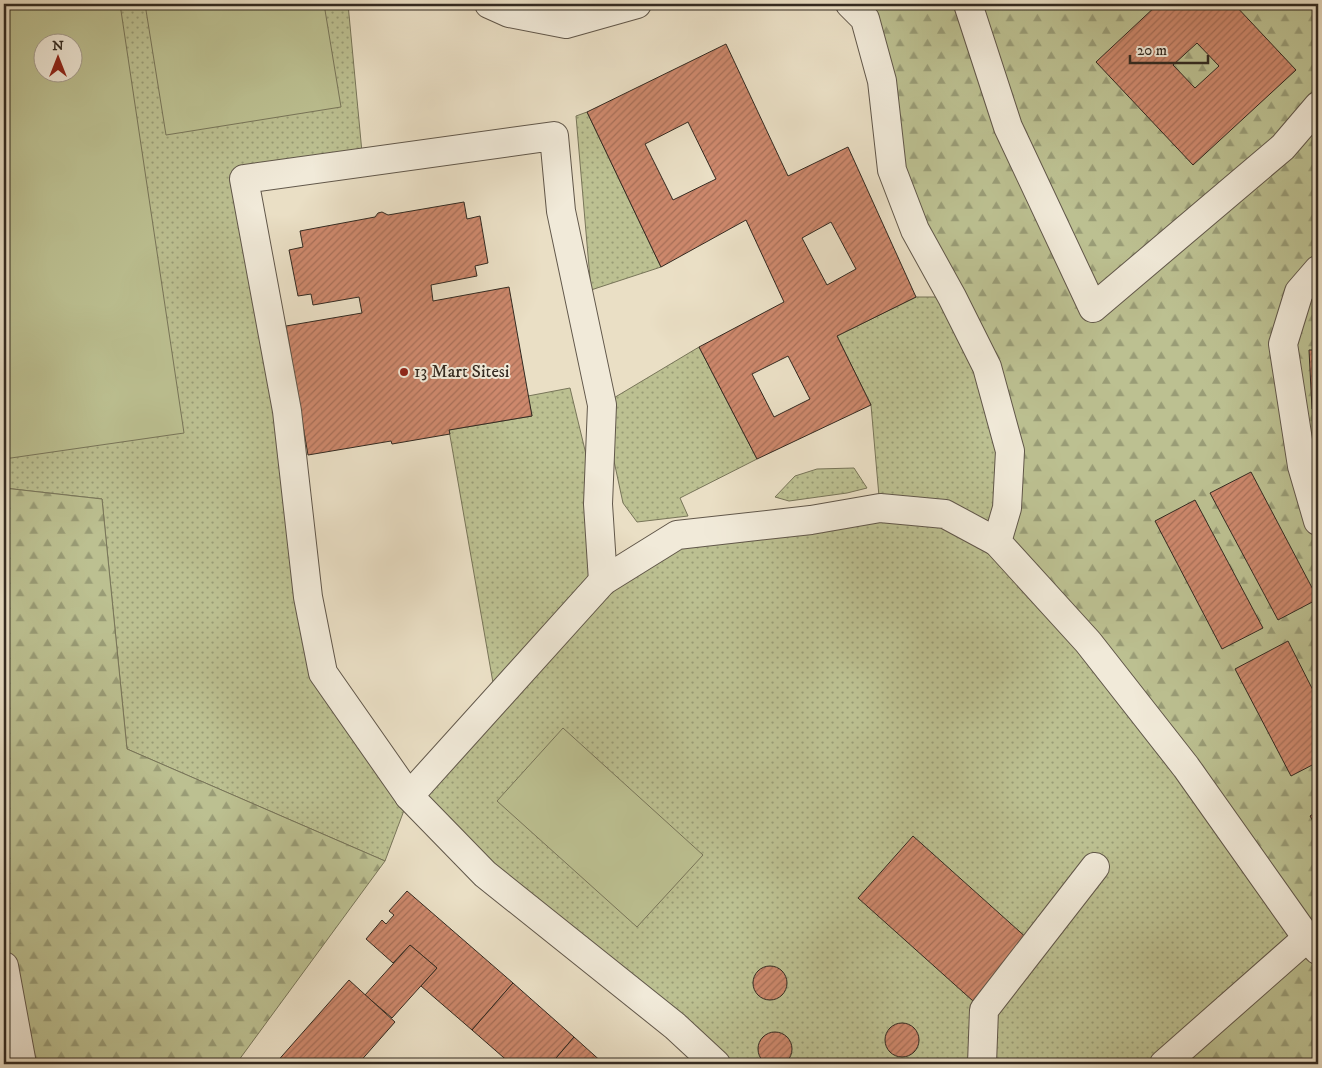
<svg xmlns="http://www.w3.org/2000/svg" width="1322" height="1068" viewBox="0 0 1322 1068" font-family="'IM FELL DW Pica',serif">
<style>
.grass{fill:url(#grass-dots);stroke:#787559;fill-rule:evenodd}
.forest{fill:url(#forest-firs);stroke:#787559}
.park{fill:#bcc091;stroke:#787559;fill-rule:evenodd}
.building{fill:url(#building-hatch);stroke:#332a21;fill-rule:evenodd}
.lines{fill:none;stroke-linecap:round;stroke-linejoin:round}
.minor-casing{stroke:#61574a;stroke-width:30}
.minor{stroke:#f1ead9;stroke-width:28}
.poi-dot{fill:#8f2418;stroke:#f1ead9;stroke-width:2}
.labels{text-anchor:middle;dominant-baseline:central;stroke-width:4;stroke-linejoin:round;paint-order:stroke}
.poi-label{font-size:18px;fill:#332a21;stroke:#f1ead9;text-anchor:start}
</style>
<defs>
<pattern id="grass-dots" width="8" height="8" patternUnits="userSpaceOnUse" patternTransform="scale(1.25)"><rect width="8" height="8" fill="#bcc091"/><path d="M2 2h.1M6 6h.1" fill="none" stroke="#999c76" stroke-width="1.8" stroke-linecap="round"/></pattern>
<pattern id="forest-firs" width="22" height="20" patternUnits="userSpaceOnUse" patternTransform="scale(1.25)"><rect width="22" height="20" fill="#bcc091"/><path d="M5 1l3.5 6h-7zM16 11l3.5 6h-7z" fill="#999c76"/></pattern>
<pattern id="building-hatch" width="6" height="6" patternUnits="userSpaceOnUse" patternTransform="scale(1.25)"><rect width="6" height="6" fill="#cd886c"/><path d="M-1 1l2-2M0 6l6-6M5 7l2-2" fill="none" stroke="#a76f58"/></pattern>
</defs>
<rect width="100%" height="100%" fill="#eadfc5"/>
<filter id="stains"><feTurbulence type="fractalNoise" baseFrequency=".004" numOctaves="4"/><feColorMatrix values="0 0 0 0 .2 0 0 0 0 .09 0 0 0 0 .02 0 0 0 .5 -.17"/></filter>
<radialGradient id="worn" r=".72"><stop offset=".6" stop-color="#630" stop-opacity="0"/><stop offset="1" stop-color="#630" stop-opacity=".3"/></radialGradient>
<!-- grass -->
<g class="grass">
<path d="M4,4h344l15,159 -119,16 79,494 86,123 87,-96 -47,-270 83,-14 -4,-20 42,-8 28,116 5,76 74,-45 203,-27 -9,-103 -34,-69 79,-39h36l355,641 -143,126h-448l-307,-267 -24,64 -258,-112 -25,-250 -98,-11zM42,42h30v30h-30z"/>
<path d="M587,112l74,155 -70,23 -15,-174z"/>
<path d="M699,347l58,112 -77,39 8,18 -51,6 -14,-19 -21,-98z"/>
<path d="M854,468l13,20 -20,5 -58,8 -14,-4 20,-21 22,-7z"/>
</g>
<!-- forest -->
<g class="forest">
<path d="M850,4h468v1060h-36l-4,-4 -6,4h-108l142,-126 -309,-396 13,-91 -95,-221z"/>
<path d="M4,488l98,11 25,250 258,112 -149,203h-213l-19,-98z"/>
</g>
<!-- park -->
<g class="park">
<path d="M4,4h116l64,429 -180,26zM42,42h30v30h-30z"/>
<path d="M145,4h179l17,103 -175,28z"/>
<path d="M563,728l140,127 -66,72 -140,-126z"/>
</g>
<!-- building -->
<g class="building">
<path d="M1158,4h76l62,66 -103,95 -97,-103zM1197,43l22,23 -24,22 -22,-23z"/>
<path d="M726,44l62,132 60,-29 68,150 -79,39 34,69 -114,54 -58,-112 85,-45 -38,-82 -85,47 -74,-155zM688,122l28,57 -43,21 -28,-56zM831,222l25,47 -29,16 -25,-47zM788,356l22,43 -36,18 -22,-43z"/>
<path d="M464,202l3,17 13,-3 8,47 -13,3 2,10 -46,9 2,16 76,-14 23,129 -83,14 1,4 -58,10 -1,-3 -83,14 -22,-129 76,-13 -3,-16 -46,8 -2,-11 -13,2 -9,-46 14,-3 -3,-16 75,-14 3,-4 4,-1 6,3z"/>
<path d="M1309,350h9v59h-6z"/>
<path d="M1251,472l67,127 -40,21 -68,-127z"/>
<path d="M1195,500l68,128 -41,21 -67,-128z"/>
<path d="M1288,641l30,59v62l-27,14 -56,-107z"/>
<path d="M1318,811v19l-8,-14z"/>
<path d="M913,836l116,104 -56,61 -115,-103z"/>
<path d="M407,891l106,92 -41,47 -51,-44 16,-18 -27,-23 -17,18 -27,-24 16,-19 4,4 8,-9 -5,-4z"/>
<path d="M410,945l27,23 -45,50 -27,-23z"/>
<circle cx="770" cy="983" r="17"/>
<path d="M349,980l46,42 -37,42h-83z"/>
<path d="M513,983l61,54 -23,27h-40l-39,-34z"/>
<circle cx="902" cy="1040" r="17"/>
<circle cx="775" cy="1049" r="17"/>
<path d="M574,1037l30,27h-53z"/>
</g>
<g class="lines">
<defs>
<g id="minor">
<path d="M489,4l20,9 57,11 71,-20"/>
<path d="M850,4l15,15 17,62 10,89 23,60 37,67 35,70 23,84 -3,57 -10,34 91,100 98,125 121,171"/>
<path d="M968,4l40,123 85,181 190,-161 35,-41"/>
<path d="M1318,270l-19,22 -16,52 19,122 16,55"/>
<path d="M409,796l-86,-123 -15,-76 -21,-186 -43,-232 310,-43 7,75 41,194 -4,99 5,77"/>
<path d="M4,966l18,98"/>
<path d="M716,1064l-41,-38 -190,-152 -76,-78 194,-215 74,-46 134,-15 69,-12 65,6 52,28"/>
<path d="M982,1064l2,-54 111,-143"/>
<path d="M1164,1064l143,-126 11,12"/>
</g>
</defs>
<!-- minor casing -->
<use href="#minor" class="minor-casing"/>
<!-- minor -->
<use href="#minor" class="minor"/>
</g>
<!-- markers -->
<circle class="poi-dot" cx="404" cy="372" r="5"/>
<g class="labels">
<!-- poi labels -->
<g class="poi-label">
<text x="414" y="372">13 Mart Sitesi</text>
</g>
</g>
<!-- margin -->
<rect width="1322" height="1068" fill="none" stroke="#eadfc5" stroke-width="20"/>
<rect x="5" y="5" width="1312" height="1058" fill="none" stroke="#332a21" stroke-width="2.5"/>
<rect x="10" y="10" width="1302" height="1048" fill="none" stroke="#332a21"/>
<!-- north arrow -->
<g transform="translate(58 58)"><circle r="24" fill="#f1ead9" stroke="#a59d8f"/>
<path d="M0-4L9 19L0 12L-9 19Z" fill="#8f2418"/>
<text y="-8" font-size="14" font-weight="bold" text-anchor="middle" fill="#332a21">N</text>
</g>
<!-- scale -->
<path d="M1130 55v8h78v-8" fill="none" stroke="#332a21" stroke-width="2.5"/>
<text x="1137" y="55" font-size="15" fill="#332a21" stroke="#f1ead9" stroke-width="4" paint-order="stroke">20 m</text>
<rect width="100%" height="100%" filter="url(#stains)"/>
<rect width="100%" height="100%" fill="url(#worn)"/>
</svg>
